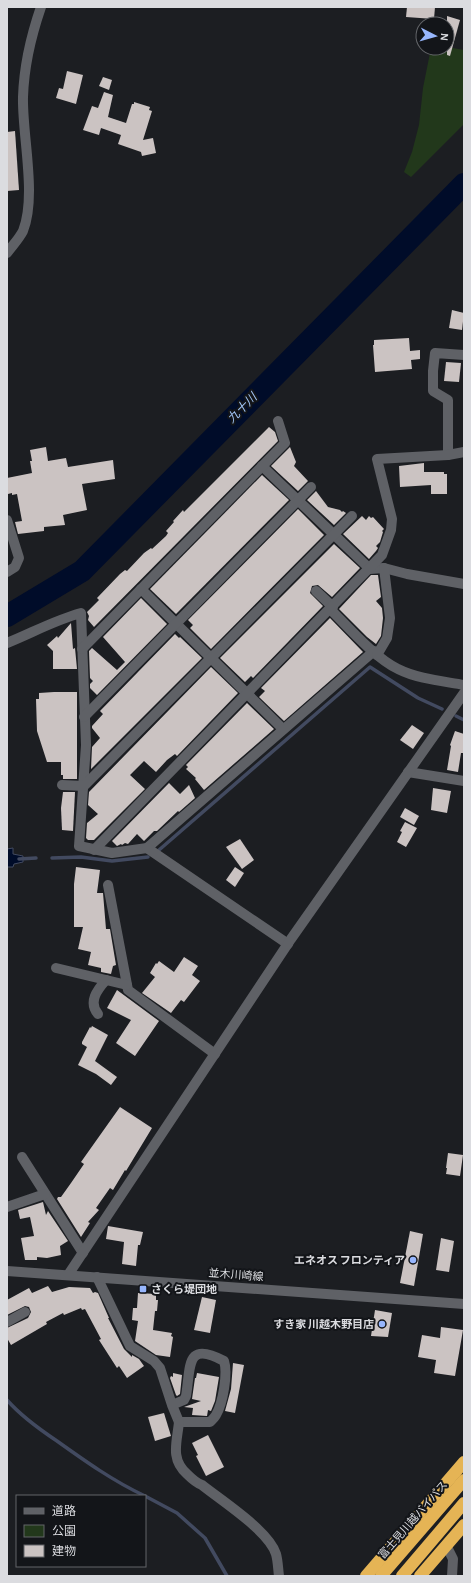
<svg xmlns="http://www.w3.org/2000/svg" width="471" height="1583" viewBox="0 0 471 1583" font-family="'Alegreya Sans','Noto Sans JP',sans-serif">
<style>
.green{fill:#22381b}
.water{fill:#000c29;stroke:#424a60}
.lines{fill:none;stroke-linecap:round;stroke-linejoin:round}
.stream{stroke:#424a60;stroke-width:3.5}
.river{stroke:#000c29;stroke-width:22}
.building{fill:#cbc3c2}
.street{stroke:#5f6166;stroke-width:10}
.secondary{stroke:#5f6166;stroke-width:10}
.highway{stroke:#e5b455;stroke-width:12}
.poi-dot{fill:#97b6fd;stroke:#131519;stroke-width:1.5}
.labels{text-anchor:middle;dominant-baseline:central;stroke-width:4;stroke-linejoin:round;paint-order:stroke}
.poi-label{font-size:11px;font-weight:bold;fill:#dbdce0;stroke:#131519;text-anchor:end}
.street-label{font-size:11px;fill:#dbdce0;stroke:#131519}
.water-label{font-size:12px;font-style:italic;fill:#a2c5f5;stroke:#131519}
</style>
<rect width="100%" height="100%" fill="#1c1e22"/>
<!-- green -->
<path class="green" d="M447,47l17,3v74l-53,53 -7,-5 8,-20 7,-27 4,-37 8,-40h16z"/>
<!-- water -->
<path class="water" d="M13,848v6l10,2v6l-9,2 -1,3h-6v-18z"/>
<g class="lines">
<!-- stream -->
<g class="stream">
<path d="M456,716l8,4"/>
<path d="M159,850l211,-183 48,31 24,11"/>
<path d="M52,858l29,-1 31,4 36,-4"/>
<path d="M19,859l17,-1"/>
<path d="M7,1400c14,16 32,29 50,41 28,20 56,40 88,55"/>
<path d="M145,1496l32,17 28,25 22,38"/>
</g>
<!-- river -->
<path class="river" d="M7,616l75,-45 382,-387"/>
</g>
<!-- building -->
<g class="building">
<path d="M407,7h28l-1,12 -28,-2z"/>
<path d="M447,16l13,4 -10,36 -3,-1z"/>
<path d="M67,71l16,4 -7,29 -20,-6 3,-10 4,1z"/>
<path d="M103,77l9,3 -3,10 -10,-4z"/>
<path d="M104,92l9,3 -5,22 18,6 6,-19h2v-2l16,5 -1,3 3,1 -9,29 10,-2 3,15 -14,3 -1,-4 -23,-8 3,-9 -20,-7 -2,7 -16,-5 9,-24 6,2z"/>
<path d="M15,131l4,59 -12,1v-59z"/>
<path d="M452,310l12,3 -2,17 -13,-2z"/>
<path d="M409,338l1,13 10,-1v9l-9,1 1,9 -37,3 -2,-27h1v-5z"/>
<path d="M446,362l15,1 -2,19 -15,-1z"/>
<path d="M269,427l6,5 3,9 -184,186 -6,-7 1,-4 -2,-4 12,-12 -2,-2 23,-24 5,-4 2,1 17,-18 7,-5 1,1 14,-13 2,-3 -2,-2 8,-9 -1,-1 10,-11 1,2z"/>
<path d="M46,447l2,14 18,-3 2,9 45,-7 2,19 -33,5 5,26 -24,5 2,10 -21,2v4l-26,3 -3,-12 7,-1 -5,-27 -5,1v-2l-4,1 -1,-16 25,-5 -2,-12h2l-2,-11z"/>
<path d="M290,447l6,15 -2,4 14,15 -10,10 -27,-25z"/>
<path d="M424,463v9h20v2h3v20h-16v-9l-31,2 -1,-21z"/>
<path d="M262,475l27,25 -113,114 -26,-25z"/>
<path d="M316,491l12,16 12,3 2,2 1,-1 3,2 -12,12 -27,-25z"/>
<path d="M298,509l26,26 -113,114 -21,-21 3,-3 -5,-5z"/>
<path d="M362,516l4,4 3,-4 2,2 2,-1 11,12 -2,2 1,1 -3,10 -4,4 2,2 -2,3 -7,8 -26,-25z"/>
<path d="M334,544l26,24 -28,29 -14,-12 -6,1 -2,7 13,13 -70,72 -2,-2 -6,6 -25,-24z"/>
<path d="M371,575h7l3,22 -5,4 6,7 1,10 -2,18 -5,8 -9,-7 -28,-28z"/>
<path d="M141,598l26,26 -70,71 -7,-7v-4l3,-3 -3,-3 -1,-27 3,-3 25,22 8,-8 -22,-25z"/>
<path d="M330,618l33,34 -79,69 -25,-24 6,-6 -4,-3z"/>
<path d="M71,623l2,26 2,-1 2,21h-24v-18l-6,-6 10,-9 1,2z"/>
<path d="M175,634l4,4 1,-1 22,21 -111,111 1,-22 8,-9 -8,-10v-2l11,-12 -3,-3z"/>
<path d="M211,667l27,26 -61,63 -2,-2 -8,6 -11,12 -12,-11 -14,14 15,14 -51,51h-6l-2,-2 1,-15 11,-9 -10,-9 1,-13z"/>
<path d="M54,692h23v87h-14v-4h-2v-13h-14l-10,-31 -1,-32h3v-6z"/>
<path d="M247,703l27,26 -70,61 -9,-11 1,-1 -10,-9 2,-2 -2,-2z"/>
<path d="M412,725l12,8 -11,16 -13,-9z"/>
<path d="M455,731l9,3v19h-3l-3,19 -11,-2 4,-24 -1,-1z"/>
<path d="M169,783l11,11 9,-9 6,13 -16,14 -1,-1 -21,20h-3l-10,10 -7,-7 -9,10 -3,-1 -3,2 -1,-1 -4,2 -5,-5z"/>
<path d="M433,788l18,3 -4,22 -16,-3z"/>
<path d="M63,792h12l-2,39 -11,-1 -1,-22z"/>
<path d="M405,808l14,8 -5,9 -14,-8z"/>
<path d="M405,822l12,6 -11,19 -9,-5 5,-10 -2,-1z"/>
<path d="M240,839l14,21 -12,9 -16,-22z"/>
<path d="M76,867l24,3 -3,23h6l3,36h4l6,36 -3,1 -2,8 -10,-2v-4l-13,-3 3,-13 -13,-3 5,-22h-9v-43z"/>
<path d="M235,867l9,6 -9,14 -9,-7z"/>
<path d="M184,957l14,9 -6,9 8,6 -16,21 -3,-2 -10,13 -29,-20 13,-16 -5,-4 6,-10 1,1 2,-3 15,11z"/>
<path d="M117,990l42,31 -24,35 -19,-13 15,-23 -24,-12z"/>
<path d="M92,1026l16,9 -13,26 22,16 -6,8 -15,-11 -18,-9 9,-18 -5,-3v-2l8,-15 1,1z"/>
<path d="M120,1107l32,21 -26,43 -1,-1 -12,20 -3,-2 -14,20 3,2 -11,12 2,1 -9,14 -24,-38 1,-2h3l10,-14 13,-19 -3,-2z"/>
<path d="M448,1153l15,2 -3,21 -14,-2 1,-6h-1z"/>
<path d="M43,1202l3,13 2,-4 20,30 -8,5 1,9 -14,3 -10,-1v3h-12l-4,-22 13,-2 -4,-19 -10,2 -2,-9z"/>
<path d="M108,1226l35,6 -3,13h-2l-2,21 -14,-2 2,-22 -18,-3z"/>
<path d="M410,1231l13,3 -9,52 -14,-3z"/>
<path d="M441,1238l13,3 -5,31 -13,-2z"/>
<path d="M48,1286l4,6 17,-5 21,1 3,5 2,-1 3,1 11,25h-1l16,31 8,8v-2l7,4 5,7 -17,12 -8,-12 -2,2 -18,-28 2,-1 -16,-30 -3,1 -1,-2 -17,7 -1,-2 -17,9 1,2 -36,21 -4,-7v-10l21,-10 3,-6 -2,-5 -4,-1 -18,9v-15l22,-12 3,5z"/>
<path d="M138,1293l18,1v6h2l-1,11h-2l-2,19 19,3 -1,3 2,1 -3,20 -14,-2 -21,-14 3,-20 -6,-1 1,-12h4z"/>
<path d="M202,1297l14,3 -6,33 -16,-3z"/>
<path d="M375,1310l17,3 -4,24 -17,-1z"/>
<path d="M441,1327l22,3 -8,46 -21,-3 2,-13 -18,-3 4,-22 18,3z"/>
<path d="M233,1363l11,2 -9,48 -10,-2 6,-22z"/>
<path d="M173,1373l9,2 -2,19 -3,2 -1,-1 -6,-17 1,-2 2,1z"/>
<path d="M197,1373l22,4 -4,24 -4,10 -3,-1 -1,6 -15,-1 1,-7 -9,-1 17,-6 -9,-2 3,-21h1z"/>
<path d="M164,1413l7,23 -16,5 -7,-24z"/>
<path d="M208,1435l16,32 -18,9 -10,-20 2,-1 -6,-12z"/>
</g>
<g class="lines">
<!-- street -->
<g class="street">
<path d="M7,253c5,-7 12,-14 16,-22 14,-35 -1,-96 0,-134 1,-31 8,-61 18,-90"/>
<path d="M448,455v-55l-15,-9v-20l2,-18 29,2"/>
<path d="M262,466l108,103 14,-1 23,6 57,10"/>
<path d="M7,520l12,38 -4,9 -8,5"/>
<path d="M141,589l142,140"/>
<path d="M316,591l17,16"/>
<path d="M330,609c18,18 46,50 68,60 20,10 44,12 66,16"/>
<path d="M7,643c25,-10 48,-23 74,-30l5,132 -7,101 33,7 35,-5 227,-197"/>
<path d="M82,649l203,-206 -7,-22"/>
<path d="M377,655l10,-17 3,-20 -6,-50"/>
<path d="M84,717l227,-230"/>
<path d="M408,772l56,9"/>
<path d="M62,785l22,1 268,-270"/>
<path d="M147,848l141,96"/>
<path d="M94,850l288,-295 9,-25 1,-11 -15,-60 71,-4 16,-3"/>
<path d="M108,885l20,105 87,64"/>
<path d="M56,968l71,17"/>
<path d="M98,1014c-10,-12 -1,-24 8,-34"/>
<path d="M22,1157l61,96"/>
<path d="M7,1207l38,-13"/>
<path d="M68,1275l223,-336 173,-246"/>
<path d="M97,1277l33,69 24,15 6,7 12,37 7,17h31c2,-2 5,-5 6,-7 7,-12 12,-42 8,-54 -39,-21 -33,6 -38,35l-2,4 -12,5"/>
<path d="M7,1322l18,-10"/>
<path d="M179,1422c-2,20 -9,37 8,52 5,5 9,9 15,11 20,16 67,46 74,69 2,7 2,15 3,22"/>
<path d="M446,1545l7,14 -1,17"/>
</g>
<!-- secondary -->
<path class="secondary" d="M7,1271l457,33"/>
<!-- highway -->
<g class="highway">
<path d="M366,1576l98,-114"/>
<path d="M381,1576l83,-96"/>
<path d="M402,1576l62,-73"/>
<path d="M420,1576l44,-51"/>
</g>
</g>
<!-- markers -->
<g class="poi-dot">
<circle cx="413" cy="1260" r="4"/>
<rect x="139" y="1285" width="8" height="8" rx="2"/>
<circle cx="382" cy="1324" r="4"/>
</g>
<g class="labels">
<!-- poi labels -->
<g class="poi-label">
<text x="405" y="1260">エネオス フロンティア</text>
<text x="151" y="1289" text-anchor="start">さくら堤団地</text>
<text x="374" y="1324">すき家 川越木野目店</text>
</g>
<!-- street labels -->
<g class="street-label">
<text transform="translate(236 1275) rotate(4)">並木川崎線</text>
<text transform="translate(413 1520) rotate(-49)">富士見川越バイパス</text>
</g>
<!-- water labels -->
<g class="water-label">
<text transform="translate(242 408) rotate(-45)">九十川</text>
</g>
</g>
<!-- border -->
<rect width="471" height="1583" fill="none" stroke="#dbdce0" stroke-width="16"/>
<!-- legend -->
<rect x="16" y="1495" width="130" height="72" fill="#131519" stroke="#636569"/>
<rect x="24" y="1508" width="20" height="6" fill="#5f6166" stroke="#636569"/>
<text x="52" y="1515" font-size="12" fill="#dbdce0">道路</text>
<rect x="24" y="1525" width="20" height="12" fill="#22381b" stroke="#636569"/>
<text x="52" y="1535" font-size="12" fill="#dbdce0">公園</text>
<rect x="24" y="1545" width="20" height="12" fill="#cbc3c2" stroke="#636569"/>
<text x="52" y="1555" font-size="12" fill="#dbdce0">建物</text>
<!-- north arrow -->
<g transform="translate(435 36) rotate(96)"><circle r="19" fill="#131519" stroke="#636569"/>
<path d="M0-3L7 15L0 10L-7 15Z" fill="#97b6fd"/>
<text y="-6" font-size="11" font-weight="bold" text-anchor="middle" fill="#dbdce0">N</text>
</g>
</svg>
